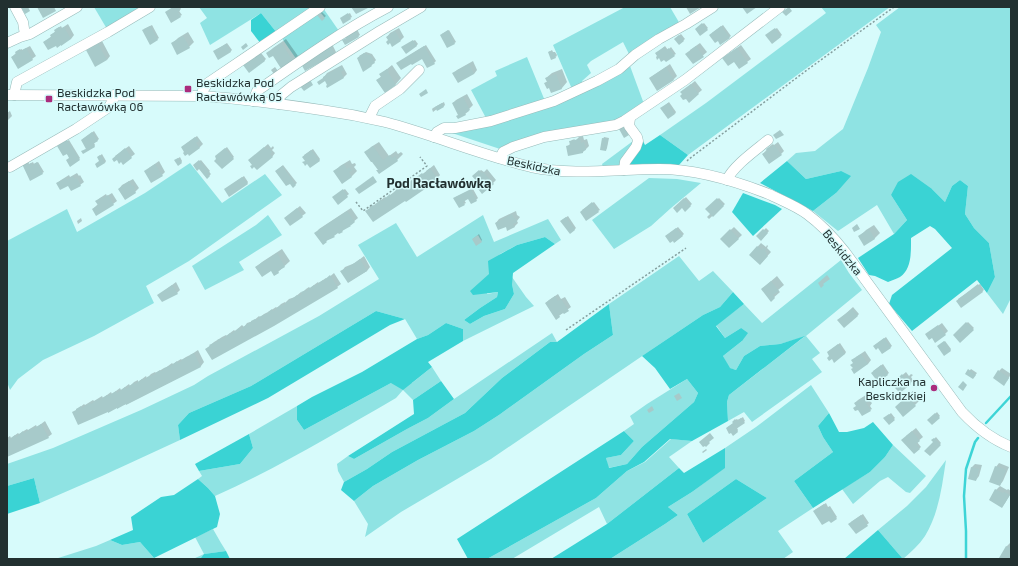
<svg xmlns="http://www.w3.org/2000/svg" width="1018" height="566" viewBox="0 0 1018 566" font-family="'Exo 2',sans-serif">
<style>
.green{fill:#8fe3e3;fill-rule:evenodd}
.forest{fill:#3ad3d4}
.shadow{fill:#0003}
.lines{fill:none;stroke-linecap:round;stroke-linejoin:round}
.stream{stroke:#3dd4d6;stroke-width:2.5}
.building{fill:#a7caca}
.minor-casing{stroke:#97bab9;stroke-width:11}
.path{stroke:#849e9e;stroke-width:1.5;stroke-dasharray:2 2;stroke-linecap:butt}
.minor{stroke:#fff;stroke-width:10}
.poi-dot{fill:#aa2c7d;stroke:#d7fbfb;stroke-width:1.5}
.labels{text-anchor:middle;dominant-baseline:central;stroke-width:3;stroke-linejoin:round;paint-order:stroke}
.poi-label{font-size:12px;fill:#223030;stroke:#d7fbfb;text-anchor:start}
.street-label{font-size:12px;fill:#223030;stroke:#d7fbfb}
.neighbourhood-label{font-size:13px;font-weight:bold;fill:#223030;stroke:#d7fbfb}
</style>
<rect width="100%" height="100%" fill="#d7fbfb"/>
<!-- green -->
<g class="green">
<path d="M94,7h48l-35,22z"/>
<path d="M199,7h118l-40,26 -16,-20 -51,32 -10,-22 7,-5z"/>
<path d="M625,7h45l10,17 -51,30 -6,-12 -32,19 -4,4 4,8 -9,8 2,4 -12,4 -19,-44z"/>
<path d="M821,7h69l-202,148 -28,-20 46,-32 120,-90z"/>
<path d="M900,7h111v291l-8,16 -16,-21 8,-16 -6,-34 -15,-15 -9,-14 3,-28 -8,-6 -8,6 -7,16 -13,-13 -41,6 16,25 -13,14 -17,-29 -39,26 -25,-20 23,-18 5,-22 -35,8 -19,-18 9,-8 19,-2 28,-22 25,-61 13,-36 -5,-7z"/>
<path d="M323,8l16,23 -42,29 -16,-23z"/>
<path d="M527,57l18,44 -59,17 -15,-28 26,-14 -2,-5z"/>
<path d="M630,66l14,38 -28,17 -116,28 -54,-18 29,-4z"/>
<path d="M633,141l-3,10 -9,14 -18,2 -1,-3z"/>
<path d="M190,163l32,40 43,-29 17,21 -93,66 -43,25 8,17 -60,33 -51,24 -25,19 -8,11 -3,-8v-141l60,-32 10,23 68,-39z"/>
<path d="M649,178l28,1 24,4 -30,25 -20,18 -37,23 -22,-29z"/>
<path d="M268,215l14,20 -43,27 5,8 -39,20 -13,-24 64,-41z"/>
<path d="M483,215l11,27 54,-23 13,21 -6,4 -10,-7 -28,8 -17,9 -11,20 -2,20 11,-2 -1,5 -17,11 -16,12 6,4 14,-8 21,-7 9,-15 -2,-10v-7l14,20 8,9 -71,35v-12l-17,-6 -18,12 -11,4 -12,-20 -29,-8 -125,75 -62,27 -11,12 2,15 -78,36 -62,27 -6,-25 -27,8v-22l46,-16 88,-38 53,-25 14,-9 111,-60 60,-37 -21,-34 38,-22 21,34z"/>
<path d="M679,256l20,25 14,-10 20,21 -13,15 -17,8 -52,35 -160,109 -90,53 -36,25 3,-13 -14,-23 19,-15 45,-26 56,-29 25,-16 85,-61 29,-19 -4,-31z"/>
<path d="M841,260l8,13 13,17 -56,46 14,17 -8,6 10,13 -70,50 -8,-10 -16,9 -1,-19 2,-7 75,-58 -24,7 -20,2 -16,10 -8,14 -7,-2 -6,-12 19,-15 -1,-13 -16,10 -9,-13 28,-21 18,19z"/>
<path d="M552,333l5,9h-7l-48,36 -37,35 -73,39 -25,17 -23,13 -6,-11 -1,-7 11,-8 6,3 53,-30 21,-11 26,-19z"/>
<path d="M432,367l9,14 -28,19 -10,-10 -7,8c-59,34 -118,70 -181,98l-7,-8 -10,-9 4,-3 -3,-5 41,-7 13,-16 -4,-14 48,-28v14l7,10 87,-47h21z"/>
<path d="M687,379l11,14 -4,9 -52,45 -15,17 -19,4 -2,-10 15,-3 13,-14 -10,-10 10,-7 -4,-8 17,-12z"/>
<path d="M811,385l18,28 -11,13 5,11 10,15 -39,29 19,27 -35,23 15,21 -10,7h-173l55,-35 13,-9 -10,-8 24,-15 32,-24 1,-20 31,-21zM736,479l31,19 -64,45 -16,-29z"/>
<path d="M671,439l21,2 -23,16 10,11 -72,56 -8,-17 -87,52h-25l109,-61 31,-27 18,-9z"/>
<path d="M893,445l33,31 -16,17 -4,-1 -18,-15 -8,4 -27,23 -11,-15 28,-17 15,-15z"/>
<path d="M946,460c-4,26 -7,53 -21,76 -6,9 -14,16 -22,23l-25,-29 29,-24 19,-19z"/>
<path d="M213,529l8,14 5,8 -22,3 -4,5h-7l11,-5 -9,-17z"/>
<path d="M110,540l12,5 18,-3 14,16 -99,1 41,-13z"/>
</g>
<!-- forest -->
<g class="forest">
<path d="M261,13l16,20 -16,11 -10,-13v-11z"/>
<path d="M660,135l28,20 -9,10h-44l-6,-1 13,-25 3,6z"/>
<path d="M787,161l19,18 35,-8 10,5 -15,17 -23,18 -53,-28z"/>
<path d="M911,174l21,15 13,13 7,-16 8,-6 8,6 -3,28 9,14 15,15 6,34 -8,16 -10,-13 -65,51 -23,-27 3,-9 60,-47 -17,-19 -5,-3 -19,12c0,13 1,31 -11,39 -3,2 -8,3 -12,5l-13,-6 -6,-1 -11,-17 36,-24 13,-14 -16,-25 7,-13z"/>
<path d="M743,193l32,12 7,4 -29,27 -21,-24z"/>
<path d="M545,237l10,7 -42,29 -1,11 2,10 -9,15 -21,7 -14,8 -6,-4 16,-12 17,-11 1,-5 -25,3 -3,-4 19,-17 -1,-13 29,-16z"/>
<path d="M733,292l11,12 -28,22 9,12 16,-10 7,5 -6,8 -19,15 7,12 6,2 8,-14 16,-10 20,-2 25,-8 -76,59 -2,7 1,19 -36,20 -22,-2 -26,23 -17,9 -31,27 -109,61h-19l-11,-20 167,-108 10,10 -13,14 -15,3 3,10 18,-4 15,-17 52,-45 4,-9 -11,-14 -17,10 -15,-21 -13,-12 61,-41 17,-8z"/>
<path d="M609,304l4,31 -29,19 -85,61 -25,16 -56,29 -45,26 -19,15 -13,-11 3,-8 23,-13 25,-17 73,-39 37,-35 48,-36h7z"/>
<path d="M376,311l29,8 -15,6 -122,73 -88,42 -2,-15 11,-12 62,-27z"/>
<path d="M446,323l17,6v12l-35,21 4,5 -29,23 -12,-7 -87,47 -7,-10v-14l15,-9 50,-25 55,-33 11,-4z"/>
<path d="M441,381l13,18 -26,19 -21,11 -53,30 -6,-3 66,-42 -1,-14z"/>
<path d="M829,413l10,19h8l17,-4 9,-6 20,23 -8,12 -15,15 -57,36 -19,-27 39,-29 -10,-15 -5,-11z"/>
<path d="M249,434l4,14 -13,16 -41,7 -4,-7z"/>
<path d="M725,448v20l-33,24 -24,15 10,8 -13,9 -55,35h-59l56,-35 72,-56 5,5z"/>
<path d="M34,478l6,25 -33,11v-28z"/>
<path d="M198,479l10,9 7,8 5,18 -3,13 -63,31 -14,-16 -18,3 -12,-5 23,-10 -2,-13 30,-20 13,-2z"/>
<path d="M736,479l31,19 -64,45 -16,-29z"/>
<path d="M878,530l25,29h-59z"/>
<path d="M226,551l4,8h-30l4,-5z"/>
</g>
<!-- shadow -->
<g class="shadow">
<path d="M174,7h6l1,2 -2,2 3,4 -2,1z"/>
<path d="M321,11l5,5 -4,3 -4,-4z"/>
<path d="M350,13l2,4 -2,1 -7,-1z"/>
<path d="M704,23l4,5 -8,7 -4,-6z"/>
<path d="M68,24l6,11 -3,4 -27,3 8,-6 -1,-1 5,-4v-2l5,-3 1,2z"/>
<path d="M152,25l7,13 -8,5 -7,-14z"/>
<path d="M723,25l8,11 -10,7 -9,-10z"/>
<path d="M399,28l5,9 -3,3h-12l-2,-3 3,-4z"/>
<path d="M777,28l5,7 -10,8 -4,-9z"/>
<path d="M357,29l3,6 -14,9 1,-6z"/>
<path d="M449,30l7,12 -8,5 -6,-13z"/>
<path d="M188,32l6,10 -5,5 -16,-4 5,-5z"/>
<path d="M681,34l4,5 -6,5 -2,-7z"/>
<path d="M286,39l12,17 -5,5 -20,-7h-5l5,-6z"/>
<path d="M415,40l3,4 -2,2 -13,1z"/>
<path d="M102,41l8,15 -3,4 -20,-10 3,-3z"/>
<path d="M227,43l5,7 -2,2 -14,-2z"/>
<path d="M700,43l7,9 -13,11 -4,-13z"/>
<path d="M332,44l4,8 -1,1 -30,17z"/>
<path d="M426,45l10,16 -2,2 -12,-5 -23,4z"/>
<path d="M741,45l10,14 -4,3 -20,-7z"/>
<path d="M30,46l6,10 -4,3 -20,-2 4,-4 1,-2 5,-2v1z"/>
<path d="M665,46l3,4 3,-3 5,7 -2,1 -16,-3z"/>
<path d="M552,50l1,2h2l2,3 -1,2 -7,-5z"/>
<path d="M366,52l6,2 4,6 -5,6 -12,-10z"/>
<path d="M261,53l5,6 -2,2 -18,2z"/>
<path d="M473,61l4,9 -3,4 -20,-1 3,-3z"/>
<path d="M670,64l7,12 -3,3 -16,11 -8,-12 4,-3z"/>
<path d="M342,65l5,9 -3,3 -15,8 -5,-8 3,-4z"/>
<path d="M392,65l9,13 -5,6 -11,7 -8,-11 5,-4 -1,-2z"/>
<path d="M275,67l3,4 -4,3 -3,-4z"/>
<path d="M562,69l5,13 -5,6 -10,4 -2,-6 -5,-3 3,-2 -2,-3 6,-5z"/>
<path d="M695,81l7,9 -13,11 -4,-12z"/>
<path d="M467,94l6,11 -5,5 1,1 -4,3 -12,-11 3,-3z"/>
<path d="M444,102l1,3 -1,1 -6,4 -1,-1 -4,3 -1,-3 1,-1z"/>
<path d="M669,102l7,10 -1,2 -12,-7z"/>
<path d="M10,111l2,5 -4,4 -1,-1v-6z"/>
<path d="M94,131l5,8 -5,4 1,2 -1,2 -10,3 3,-2 -4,-9z"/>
<path d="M197,136l6,8 -4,4 -11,4 -2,-8z"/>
<path d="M583,136l1,4 3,-1 2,7 -6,6 -16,-5 4,-4v-2l1,-1 3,-1 -2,3h1l5,-5z"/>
<path d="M604,137l5,1 -2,10 -1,2 -3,-11z"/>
<path d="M69,140l11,18 -1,1 -9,-1 -10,-13z"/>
<path d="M379,142l10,14 7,-5 2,3 3,-2 2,2 -6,6 -18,12v-2l-13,-17 5,-6z"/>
<path d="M778,142l6,9 -3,3h-18l7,-8 3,-2 1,1z"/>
<path d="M268,144l3,4 2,-2 1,2 -2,2 3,3 -3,4h-19z"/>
<path d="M129,146l6,8 -12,9 -8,-7z"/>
<path d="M227,147l7,10 -12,11 -6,-12z"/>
<path d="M313,149l7,10 -1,2 -12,2 -3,-8z"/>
<path d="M102,154l4,7 -1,2 -5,-2 -2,-4z"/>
<path d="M180,157l2,4 -1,2 -4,-4z"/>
<path d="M201,160l9,11 -1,1 2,2 -4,4 -8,-10 -5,-3z"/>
<path d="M350,160l2,4 3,-1 1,2 -2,2 3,4 -5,5 -10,7 -7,-12 5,-5z"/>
<path d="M28,161l1,3 4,-2 1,2 4,-2 6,10 -13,7 -7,-16z"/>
<path d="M159,161l6,11 -3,3 -13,-7z"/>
<path d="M283,165l14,18 -4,3 -16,-16z"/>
<path d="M434,165l6,10 -3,4 -67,29 15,-11 2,1 7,-6v1l7,-7 2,1 12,-9 3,-2 1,1z"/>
<path d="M487,169l9,11 -3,3h-14l-5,-7 7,-6 3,2z"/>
<path d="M77,173l2,3 1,-1 4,7 -4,3 -23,-2 4,-3 8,-5 1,2z"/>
<path d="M244,176l4,6 -1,2 -20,4z"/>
<path d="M133,179l6,9 -4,4 -16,-3 3,-4z"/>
<path d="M345,189l4,5 -11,9 -3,-7z"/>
<path d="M473,189l5,9 -2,2 -7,-2 -5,2 2,3 -2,1 -8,-7z"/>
<path d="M112,193l5,8 -4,3 -20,5 5,-5 -1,-3 3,-3 6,-4 1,2z"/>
<path d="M686,197l6,7 -7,6 -3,-3 -8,1z"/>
<path d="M719,198l6,6 -16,15 -2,-2 4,-4 -4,-4z"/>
<path d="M594,202l6,8 -2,1 -16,-1z"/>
<path d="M300,206l6,7 -4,3 -17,2z"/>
<path d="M351,208l7,10 -16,13 -3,2 -1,-1 -12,9 -10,-8 3,-4z"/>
<path d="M516,211l1,4 3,2 -3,4 1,2 -4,4 -18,-4 3,-4z"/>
<path d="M568,216l8,12 -2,2 -12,-10z"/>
<path d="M81,218l1,3 -4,3 -1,-3z"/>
<path d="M874,225l6,8 -6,6 -13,-4 5,-5z"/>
<path d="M678,227l6,7 -9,8 -9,-6z"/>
<path d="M734,227l8,8 -13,12 -8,-8z"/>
<path d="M766,228l3,3 -8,9 -3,-4z"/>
<path d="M479,234l3,6 -1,1 -8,-2z"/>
<path d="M761,243l5,4 1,-2 1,1 -1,2 4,4 -11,12 -10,-9z"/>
<path d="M282,249l8,12 -12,11 -22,-5 6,-5z"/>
<path d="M364,256l6,11 -3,4 -19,11 -6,-11 3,-4 10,-4z"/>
<path d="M334,273l7,11 -4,3 -131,62 8,-7 5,-3 3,-2 4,-2 1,1 3,-3 4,-3 1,1 7,-6 2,2 3,-4 6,-2 6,-5 1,1 4,-3 6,-3 6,-4 1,1 4,-4 4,-2v1l4,-4 6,-2 6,-5 1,1 4,-4 3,-2 1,1 8,-6 1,2 4,-4 3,-2 1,1z"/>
<path d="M777,276l7,9 -6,5 2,2 -9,8 -9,-11z"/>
<path d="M176,282l4,8 -3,3 -18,2z"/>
<path d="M980,284l4,6 -23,16 -3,-7z"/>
<path d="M558,294l3,5 4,-2 6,10 -15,11 -10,-15 3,-3z"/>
<path d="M853,307l6,7 -4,4 -13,-1z"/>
<path d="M968,322l6,6 -14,13 -6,-6z"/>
<path d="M942,323l6,8 -3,3 -17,-1z"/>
<path d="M886,337l6,9 -9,7 -4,-6 -4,-2z"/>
<path d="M945,341l6,8 -1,2 -10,-6z"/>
<path d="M840,343l6,9 -1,2 -15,2 -1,-5z"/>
<path d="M198,350l6,12 -3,4 -74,38 -54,9 11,-9 1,1 8,-5 1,1 8,-5 1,2 8,-6 1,2 8,-6 1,2 8,-6 1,2 4,-4 4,-2v2l8,-6 1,2 4,-4 4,-2 1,1 8,-5v1l8,-6 1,1 8,-5 1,1 1,-1 3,-2 6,-3z"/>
<path d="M865,351l6,9 -3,4 -14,4v-5l2,-6z"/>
<path d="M883,364l6,9 -11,8 -5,-10z"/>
<path d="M1002,368l9,6 -4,7 -8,-10z"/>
<path d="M971,369l6,4 -4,5 -6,-4z"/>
<path d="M906,372l3,4 2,-2 2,1 -2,2 2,3 -3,4 -12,2 1,-8z"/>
<path d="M913,391l7,9 -5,5 -14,-4z"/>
<path d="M870,394l2,3 -3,3 3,3 -2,3 2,3 -2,1 -12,-2 -3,-5 3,-3 8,-5 1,1z"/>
<path d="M937,412l3,4 -8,8 -3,-4z"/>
<path d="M891,413l4,5 -6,6 -4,-6z"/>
<path d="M743,417l2,4 -8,7 1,2 -1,2 -9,-5 6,-4 1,-3 2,-1 1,1z"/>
<path d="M45,421l7,13 -4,3 -41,18v-17l3,-2 1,2 7,-5 1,1 8,-5 1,1 8,-5 1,2z"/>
<path d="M916,428l7,9 -6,5 4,5 -7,6 -8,-17z"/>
<path d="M936,437l5,6 -11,12 4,-13 -1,-2z"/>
<path d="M706,449l1,1 -4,3 -1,-1z"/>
<path d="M999,463l10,4 -6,14 -3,4 -4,-18z"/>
<path d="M975,464l7,1 -3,11 -3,4 -7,-2 3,-11z"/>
<path d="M1000,486l7,4 1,-1 3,2v2l-6,10 -3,4 -12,-7 6,-10z"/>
<path d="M826,503l2,4 2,-1 7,11 -1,1 -21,-8z"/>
<path d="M863,514l6,9 -13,10 -5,-11z"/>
<path d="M1010,543l1,1v15h-8l3,-12z"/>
</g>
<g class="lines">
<!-- stream -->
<g class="stream">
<path d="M986,423l25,-27"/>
<path d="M966,559v-28l-2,-35 2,-27 9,-27 3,-4"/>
</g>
</g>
<!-- building -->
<g class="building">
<path d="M21,7h7l2,4 -5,3z"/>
<path d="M37,7h17l2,4 -13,7z"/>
<path d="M173,7h5l2,4 -2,1 3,5 -10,6 -6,-11z"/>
<path d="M351,7h19l-14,7z"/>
<path d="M686,7h15l-11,7z"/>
<path d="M742,7h15l-10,7z"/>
<path d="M789,7l3,4 -6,5 -4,-4z"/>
<path d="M320,12l5,6 -3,3 -5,-6z"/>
<path d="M348,13l3,6 -8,5 -3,-6z"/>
<path d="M702,23l6,7 -8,6 -5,-7z"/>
<path d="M150,26l8,14 -8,5 -8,-15z"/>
<path d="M721,26l9,12 -10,7 -2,-4 -3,2 -6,-8z"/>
<path d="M59,27l1,2 4,-2 7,12 -10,7v-1l-4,3 -1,-2 -8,4 -5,-8 8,-5 -1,-2 5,-3 -1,-2z"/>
<path d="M775,28l6,9 -9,7 -7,-9z"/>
<path d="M355,30l4,7 -14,8 -3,-5 4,-2 -2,-2z"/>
<path d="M448,30l7,14 -8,4 -7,-13z"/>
<path d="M395,31l6,10 -9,6 -2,-4 -2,2 -2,-3 2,-2 -2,-3z"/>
<path d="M679,35l5,6 -5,4 -5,-6z"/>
<path d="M183,36l7,12 -13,7 -6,-12z"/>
<path d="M413,40l4,6 -11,8 -5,-7z"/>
<path d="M246,43l2,3 -5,4 -2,-3z"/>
<path d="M281,43l13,19 -12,8 -9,-14 -4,2 -3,-5z"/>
<path d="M98,44l9,16 -12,7 -9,-17z"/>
<path d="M226,44l5,8 -13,8 -5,-9z"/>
<path d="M330,45l5,9 -30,17 -5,-9z"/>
<path d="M424,46l11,18 -8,4 -5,-9 -10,6 -1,-1 -10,6 -5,-7z"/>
<path d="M696,46l8,11 -11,7 -8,-10z"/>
<path d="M664,47l2,3 3,-2 6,8 -9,6 -2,-2 -3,2 -2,-4 -2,2 -1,-3 1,-1 -2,-3z"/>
<path d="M26,48l7,12 -15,9 -7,-12 5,-3 -1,-2 5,-3 1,2z"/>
<path d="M737,48l11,15 -9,6 -5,-7 -6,4 -6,-8z"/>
<path d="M550,51l2,2 2,-1 2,6 -5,2 -3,-8z"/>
<path d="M260,53l5,8 -16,12 -6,-8z"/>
<path d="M364,53l4,2h2l5,8 -4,2 1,1 -9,6 -6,-14z"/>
<path d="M469,64l5,10 -16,9 -6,-10z"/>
<path d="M341,66l3,4 -3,2 3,6 -17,10 -1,-2 1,-1 -2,-4 -6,4 -2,-3 6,-4v-1z"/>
<path d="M666,67l8,13 -17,11 -8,-13z"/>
<path d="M387,69l2,2 -1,1 8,13 -11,8 -9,-13 5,-3 -2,-3z"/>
<path d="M556,74l6,15 -11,4 -2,-5 -2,1 -3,-6 3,-1 -2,-4z"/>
<path d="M309,78l4,7 -9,6 -5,-6z"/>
<path d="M691,84l8,10 -10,9 -3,-4 -3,1 -3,-4 2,-2 -2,-2z"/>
<path d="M426,89l2,4 -7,4 -2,-3z"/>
<path d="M463,97l7,13 -5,3 1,2 -8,4 -2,-3 2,-1 -6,-12z"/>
<path d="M442,103l2,4 -7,4 -2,-4z"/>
<path d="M668,103l7,11 -7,5 -8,-11z"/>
<path d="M624,127l5,8 -5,3 -5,-9z"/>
<path d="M780,130l4,5 -8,4 -3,-4z"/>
<path d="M92,132l6,9 -5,3 2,3 -12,7 -2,-3 5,-2 -5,-9z"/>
<path d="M195,137l4,4 -3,2 4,5 -11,8 -1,-2 -3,2 -2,-3 1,-1 -3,-5z"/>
<path d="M602,138l6,1 -2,12 -6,-1z"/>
<path d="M580,139l1,4 3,-1 2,8 -3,1v2l-15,3 -2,-10 4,-1 -1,-4z"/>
<path d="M67,140l13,20 -10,7 -4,-7 3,-2 -2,-4 -4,2 -6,-10z"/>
<path d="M774,145l8,10 -13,9 -7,-10 5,-3 -1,-2 3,-2 1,1z"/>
<path d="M373,146l10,14 7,-5 2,3 3,-2 3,5 -19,13 -3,-4h2l-6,-8h-1l-7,-10z"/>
<path d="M264,147l3,3 2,-1 3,3 -2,2 3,3 -16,13 -3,-3 -2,2 -2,-3 2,-1 -4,-5z"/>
<path d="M125,148l7,10 -9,7 -2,-3 -2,2 -2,-4 -3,2 -2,-3z"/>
<path d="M225,148l9,11 -12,10 -8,-8 2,-2 -1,-3z"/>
<path d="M311,150l9,11 -10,7 -3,-4 -2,2 -1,-2 -2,-2 3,-1 -3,-4z"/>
<path d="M100,155l5,8 -8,5 -2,-4 4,-3 -2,-4z"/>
<path d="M178,158l4,5 -4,3 -4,-6z"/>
<path d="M199,160l11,13 -2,1 2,2 -3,3 -8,-10 -2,2 -4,-6z"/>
<path d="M26,161l2,4 3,-2 1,2 5,-3 6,12 -13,7 -8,-17z"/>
<path d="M155,164l8,12 -12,7 -7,-12z"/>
<path d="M344,164l3,5 2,-2 3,4 -3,1 3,5 -10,7 -9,-13z"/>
<path d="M282,166l14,19 -3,3 -3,-4 -4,2 -11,-15z"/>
<path d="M430,168l8,12 -32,22 -1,-1 -32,21 -8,-11 5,-3 -1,-1 4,-2 1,1 7,-7 1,2 8,-7v1l4,-2v-1l3,-3 2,1 7,-6 1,1 4,-3 -1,-1 9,-4 -1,-1 4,-3 1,1 4,-3h-1z"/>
<path d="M479,170l3,3 1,-1 11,12 -12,10 -7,-9 3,-2 -6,-7z"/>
<path d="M73,176l2,3 2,-1 4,8 -10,5 -3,-5 -8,4 -4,-7 10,-5 1,2z"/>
<path d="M373,176l4,6 -18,12 -4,-5z"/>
<path d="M242,177l6,7 -19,13 -5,-8z"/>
<path d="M129,181l3,5 1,-1 2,3 -1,1 2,4 -11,7 -7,-11z"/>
<path d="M343,189l5,8 -10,8 -6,-8z"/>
<path d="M471,189l6,12 -6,3 -3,-5 -5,3 2,3 -6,3 -6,-10z"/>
<path d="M108,195l6,10 -18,11 -4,-7 6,-4 -3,-4 7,-4 1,1z"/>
<path d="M684,198l7,8 -6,6 -3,-4 -5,5 -4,-5z"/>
<path d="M717,198l7,8 -11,11 -8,-8z"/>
<path d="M592,202l7,10 -13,9 -6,-9z"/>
<path d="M297,208l6,9 -13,9 -6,-8z"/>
<path d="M347,211l8,11 -5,4h1l-9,5 1,1 -4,2 -1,-1 -4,3 1,1 -9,4 1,1 -4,3 -9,-12z"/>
<path d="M512,214l2,4 2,1 1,2 -1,2 -3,1 2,3 -8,4 -1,-4 -8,3 -3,-7z"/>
<path d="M566,217l9,13 -5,4 -10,-13z"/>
<path d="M857,224l3,5 -6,3 -2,-4z"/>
<path d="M676,228l7,8 -9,7 -1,-2 -3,2 -5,-7z"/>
<path d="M730,229l9,10 -10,9 -9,-9z"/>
<path d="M763,229l5,4 -7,8 -5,-5z"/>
<path d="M869,229l6,10 -11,7 -6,-10z"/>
<path d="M478,235l4,7 -6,4 -4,-7z"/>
<path d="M757,246l5,4 1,-2 3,2 -1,1 2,2 -1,1 2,2 -8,9 -11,-10z"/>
<path d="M277,253l8,14 -7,4 1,2 -5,3 -3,-5 -9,6 -7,-10z"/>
<path d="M360,259l7,12 -19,12 -8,-12 10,-5z"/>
<path d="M330,275l8,13 -64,38 -62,34 -7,-11 5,-3 -1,-1 9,-4 -1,-1 5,-2 1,1 3,-2v-1l4,-3 1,1 8,-6 1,2 3,-3 8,-5v-1l4,-2 2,1 3,-2 -1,-1 9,-4v-1l4,-3 1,2 4,-2 -1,-1 5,-3 1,1 3,-2v-1l8,-5 4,-3 1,1 4,-2 -1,-2 5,-2v1l8,-6 1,1 3,-2v-1l5,-3v1z"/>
<path d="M827,275l3,4 -7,5 1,1 -3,3 -3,-5z"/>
<path d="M771,281l8,10 -6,4 2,3 -4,4 -10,-13z"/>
<path d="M978,284l5,8 -22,16 -5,-7z"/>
<path d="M172,285l6,9 -16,8 -5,-7z"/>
<path d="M555,296l3,5 3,-2 8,12 -5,3 -1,-1 -4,2 1,2 -4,3 -11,-17z"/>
<path d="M852,309l6,7 -14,12 -7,-8z"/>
<path d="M966,322l8,8 -14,13 -7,-8z"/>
<path d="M938,325l8,10 -11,8 -3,-5 -3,2 -4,-6z"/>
<path d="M884,338l7,10 -9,6 -4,-6 -2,2 -3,-4z"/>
<path d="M944,341l7,10 -7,5 -7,-10z"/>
<path d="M838,344l7,10 -11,9 -2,-4 -3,2 -2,-3 2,-2 -2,-4z"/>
<path d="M194,353l7,14 -75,38v-1l-9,5v-1l-9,5v-1l-30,13 -6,-13 4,-2v-1l5,-3 1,2 8,-5 1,1 7,-5 1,1 8,-5 1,1 8,-5 1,2 8,-6 1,2 4,-2 -1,-1 5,-3 1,1 7,-5 2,1 3,-2v-1l9,-3 -1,-1 5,-3 1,1 3,-2v-1l5,-2v1l8,-6 1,2 4,-2 -1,-1 9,-4v-1z"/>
<path d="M861,354l7,10 -14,10 -3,-5 2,-1 -3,-3 3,-2 -2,-3z"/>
<path d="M881,365l7,10 -10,7 -7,-9z"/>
<path d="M968,369l8,6 -3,4 -8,-5z"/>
<path d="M998,370l11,8 -5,8 -11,-8z"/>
<path d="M902,374l3,4 2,-2 3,4 -2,1 3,3 -11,9 -5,-5 2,-2 -3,-4z"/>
<path d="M963,381l4,4 -4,6 -5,-4z"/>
<path d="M679,393l3,5 -5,3 -3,-5z"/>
<path d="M907,396l9,10 -13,11 -8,-10z"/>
<path d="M866,397l3,4 -3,2 5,8 -9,5 -4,-6 -3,1 -2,-3 3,-2 -2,-3 9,-5v1z"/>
<path d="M652,406l2,4 -5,3 -2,-3z"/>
<path d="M935,413l5,5 -8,7 -5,-5z"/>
<path d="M889,414l6,6 -6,5 -6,-7z"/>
<path d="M741,418l4,5 -9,6 2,3 -5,4 -2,-3 -2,1 -3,-6 7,-5 -1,-1 3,-3 1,2z"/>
<path d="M41,424l8,14 -42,19v-16l8,-6 1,2 7,-6 1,2 8,-5 1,1z"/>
<path d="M912,431l8,10 -4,3 4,5 -6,5 -13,-14z"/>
<path d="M710,433l4,5 -5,4 1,1 -4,4 -1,-1 -2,1 -4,-5z"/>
<path d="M934,438l7,7 -11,11 -6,-5 9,-9 -2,-2z"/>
<path d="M995,466l11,4 -6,16 -11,-4z"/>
<path d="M971,467l8,2 -3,12 -8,-2z"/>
<path d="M995,489l8,4 1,-1 6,3 -8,13 -13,-8z"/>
<path d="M824,504l2,4 3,-1 8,12 -6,4 -2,-2 -7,4 -9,-14z"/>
<path d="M861,515l7,11 -12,8 -8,-10z"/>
<path d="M1006,546l5,3v10h-10l-2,-1z"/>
</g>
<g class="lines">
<defs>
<g id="minor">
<path d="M15,7l8,15 2,13"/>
<path d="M7,43l13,-6 10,-3 47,-27"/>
<path d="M7,95l196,1c40,3 79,8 118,14 22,3 43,7 64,12 49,13 96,33 146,45 44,9 85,2 128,2 39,0 77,12 112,26 12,6 25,11 36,19 15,11 27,24 38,38l117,160c15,16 29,27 49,35"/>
<path d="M14,95l3,-13 91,-50 42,-25"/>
<path d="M203,96v-6l5,-7 112,-76"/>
<path d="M253,101l4,-10c43,-30 85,-60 131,-84"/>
<path d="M279,104l1,-8 11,-9 89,-56 12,-7 29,-17"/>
<path d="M369,118l6,-12 25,-17 19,-19"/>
<path d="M434,137l3,-5 7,-4h11l36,-7 63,-20 43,-20 22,-12 16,-14 24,-16 27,-15 27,-17"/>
<path d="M500,158l3,-6 10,-5 31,-10 72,-12 8,-4 61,-41 95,-73"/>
<path d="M10,167l66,-38 33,-22 4,-7 1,-5"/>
<path d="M624,170l1,-8 11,-15 2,-6 -1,-4 -8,-11 1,-8"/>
<path d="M727,180c6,-14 29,-30 41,-40"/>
</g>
</defs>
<!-- minor casing -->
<use href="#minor" class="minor-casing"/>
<!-- path -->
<g class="path">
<path d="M687,161l2,-2 118,-89 87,-63"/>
<path d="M356,202l7,9 64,-45 -7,-9"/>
<path d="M566,330l120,-82"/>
</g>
<!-- minor -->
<use href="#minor" class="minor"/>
</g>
<!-- markers -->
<g class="poi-dot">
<rect x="184" y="85" width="8" height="8" rx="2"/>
<rect x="45" y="95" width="8" height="8" rx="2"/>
<circle cx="934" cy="388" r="4"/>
</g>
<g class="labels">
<!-- poi labels -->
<g class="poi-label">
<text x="196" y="82">Beskidzka Pod<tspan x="196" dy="14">Racławówką 05</tspan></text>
<text x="57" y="92">Beskidzka Pod<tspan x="57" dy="14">Racławówką 06</tspan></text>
<text x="926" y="381" text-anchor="end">Kapliczka na<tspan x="926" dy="14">Beskidzkiej</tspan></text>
</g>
<!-- street labels -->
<g class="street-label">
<text transform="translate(534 165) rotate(12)">Beskidzka</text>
<text transform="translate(843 252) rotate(51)">Beskidzka</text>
</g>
<!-- neighbourhood labels -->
<g class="neighbourhood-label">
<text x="439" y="183">Pod Racławówką</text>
</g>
</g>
<!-- border -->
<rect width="1018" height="566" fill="none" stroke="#223030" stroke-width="16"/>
</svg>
